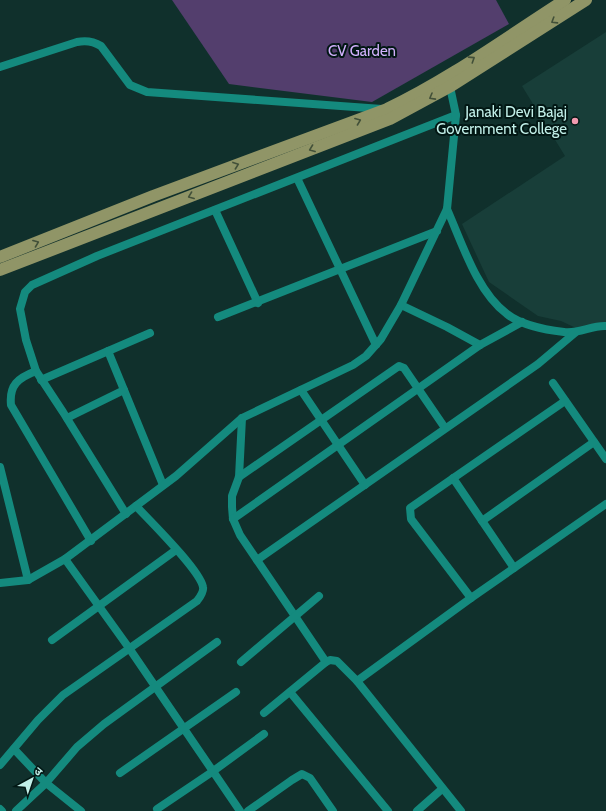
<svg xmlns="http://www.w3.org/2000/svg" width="606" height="811" viewBox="0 0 606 811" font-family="Cabin,'Noto Sans Devanagari',sans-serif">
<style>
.built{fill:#183e39}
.green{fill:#533e6d}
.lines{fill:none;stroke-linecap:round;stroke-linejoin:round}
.street{stroke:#148a7e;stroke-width:8}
.primary{stroke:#909567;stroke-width:12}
.oneway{stroke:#425039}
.poi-dot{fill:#f29aaf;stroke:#021714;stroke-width:1.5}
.labels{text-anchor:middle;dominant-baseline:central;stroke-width:4;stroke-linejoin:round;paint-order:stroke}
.park-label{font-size:15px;fill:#d2b1fd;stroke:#021714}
.poi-label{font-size:15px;fill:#c2f0e9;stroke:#021714;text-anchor:end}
</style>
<rect width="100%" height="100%" fill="#10302c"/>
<!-- built -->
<path class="built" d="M606,32v292l-30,4 -15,-7 -23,-5 -49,-34 -27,-58 103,-68 -43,-70z"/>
<!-- green -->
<path class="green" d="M172,0h324l13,24 -137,78 -143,-18z"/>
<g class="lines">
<!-- street -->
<g class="street">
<path d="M0,67l77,-25c9,-2 16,-1 24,4l29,39 17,7 235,17"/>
<path d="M297,178l79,167"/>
<path d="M447,209c15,34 30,83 60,105 14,11 40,16 57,18 15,2 28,-7 42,-6"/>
<path d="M215,210l43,93"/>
<path d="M401,305l46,22 33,18"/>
<path d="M218,317l219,-86"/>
<path d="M108,351l55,134"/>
<path d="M36,371c-18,7 -27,14 -25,34l80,136"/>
<path d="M41,380l109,-47"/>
<path d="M553,383l53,76"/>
<path d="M301,390l64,95"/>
<path d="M67,418l57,-28"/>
<path d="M242,418l-3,59 -7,19v11l1,12 7,16 86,127"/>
<path d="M0,467l28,113"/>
<path d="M239,477l160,-111 5,2 41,60"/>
<path d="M453,478l61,90"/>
<path d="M126,514l-63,-102 -27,-41 -10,-31 -6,-31 5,-17 7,-7 65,-29 359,-141"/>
<path d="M233,519l247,-174 42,-23"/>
<path d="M482,521l112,-79"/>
<path d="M65,559l64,89 111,163"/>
<path d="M257,560l281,-196 38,-32"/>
<path d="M0,583l28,-3 37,-21 111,-83 66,-58 111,-53 13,-9 15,-17 20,-34 46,-96 9,-94 -7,-33"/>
<path d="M471,598l-60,-79 -1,-11 155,-107"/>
<path d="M52,640l124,-90"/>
<path d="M241,662l78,-66"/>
<path d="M357,681l114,-83 135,-94"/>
<path d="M290,692l98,119"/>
<path d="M264,713l62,-51 4,-2 7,1 20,20 104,130"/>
<path d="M14,749l32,34 35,28"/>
<path d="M0,765l38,-45 25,-25 134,-94c3,-4 7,-9 6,-14 -3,-17 -53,-66 -67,-81"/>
<path d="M120,773l116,-81"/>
<path d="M0,809l2,2"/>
<path d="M157,809l55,-37 52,-38"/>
<path d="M16,811l30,-28 31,-36 27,-23 113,-82"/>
<path d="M248,811l44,-31 10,-6 8,4 23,33"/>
<path d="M417,811l25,-22"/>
</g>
<!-- primary -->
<g class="primary">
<path d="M0,257l153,-61 234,-87c63,-30 120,-72 178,-109"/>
<path d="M0,270l390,-151 61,-33 135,-86"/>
</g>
</g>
<!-- one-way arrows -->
<defs><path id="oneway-chevron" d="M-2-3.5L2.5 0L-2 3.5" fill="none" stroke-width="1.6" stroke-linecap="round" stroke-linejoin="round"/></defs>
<g class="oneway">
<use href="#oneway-chevron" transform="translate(554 21) rotate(148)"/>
<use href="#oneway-chevron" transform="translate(472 59) rotate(-33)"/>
<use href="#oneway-chevron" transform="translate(432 97) rotate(151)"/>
<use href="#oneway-chevron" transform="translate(358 121) rotate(-21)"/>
<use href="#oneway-chevron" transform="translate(312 149) rotate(159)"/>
<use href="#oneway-chevron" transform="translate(236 165) rotate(-20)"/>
<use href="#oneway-chevron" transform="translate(191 196) rotate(159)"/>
<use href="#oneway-chevron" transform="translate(36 243) rotate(-21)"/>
</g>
<!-- markers -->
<circle class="poi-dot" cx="575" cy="121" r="4"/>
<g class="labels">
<!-- park labels -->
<g class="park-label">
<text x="362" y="51">CV Garden</text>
</g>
<!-- poi labels -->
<g class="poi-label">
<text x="567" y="112">Janaki Devi Bajaj<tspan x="567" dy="17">Government College</tspan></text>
</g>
</g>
<!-- north arrow -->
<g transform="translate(32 779) rotate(40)" stroke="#021714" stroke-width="3" paint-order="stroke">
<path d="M0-3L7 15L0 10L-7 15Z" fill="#c2f0e9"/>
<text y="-6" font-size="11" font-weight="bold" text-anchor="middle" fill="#c2f0e9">उ</text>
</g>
</svg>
